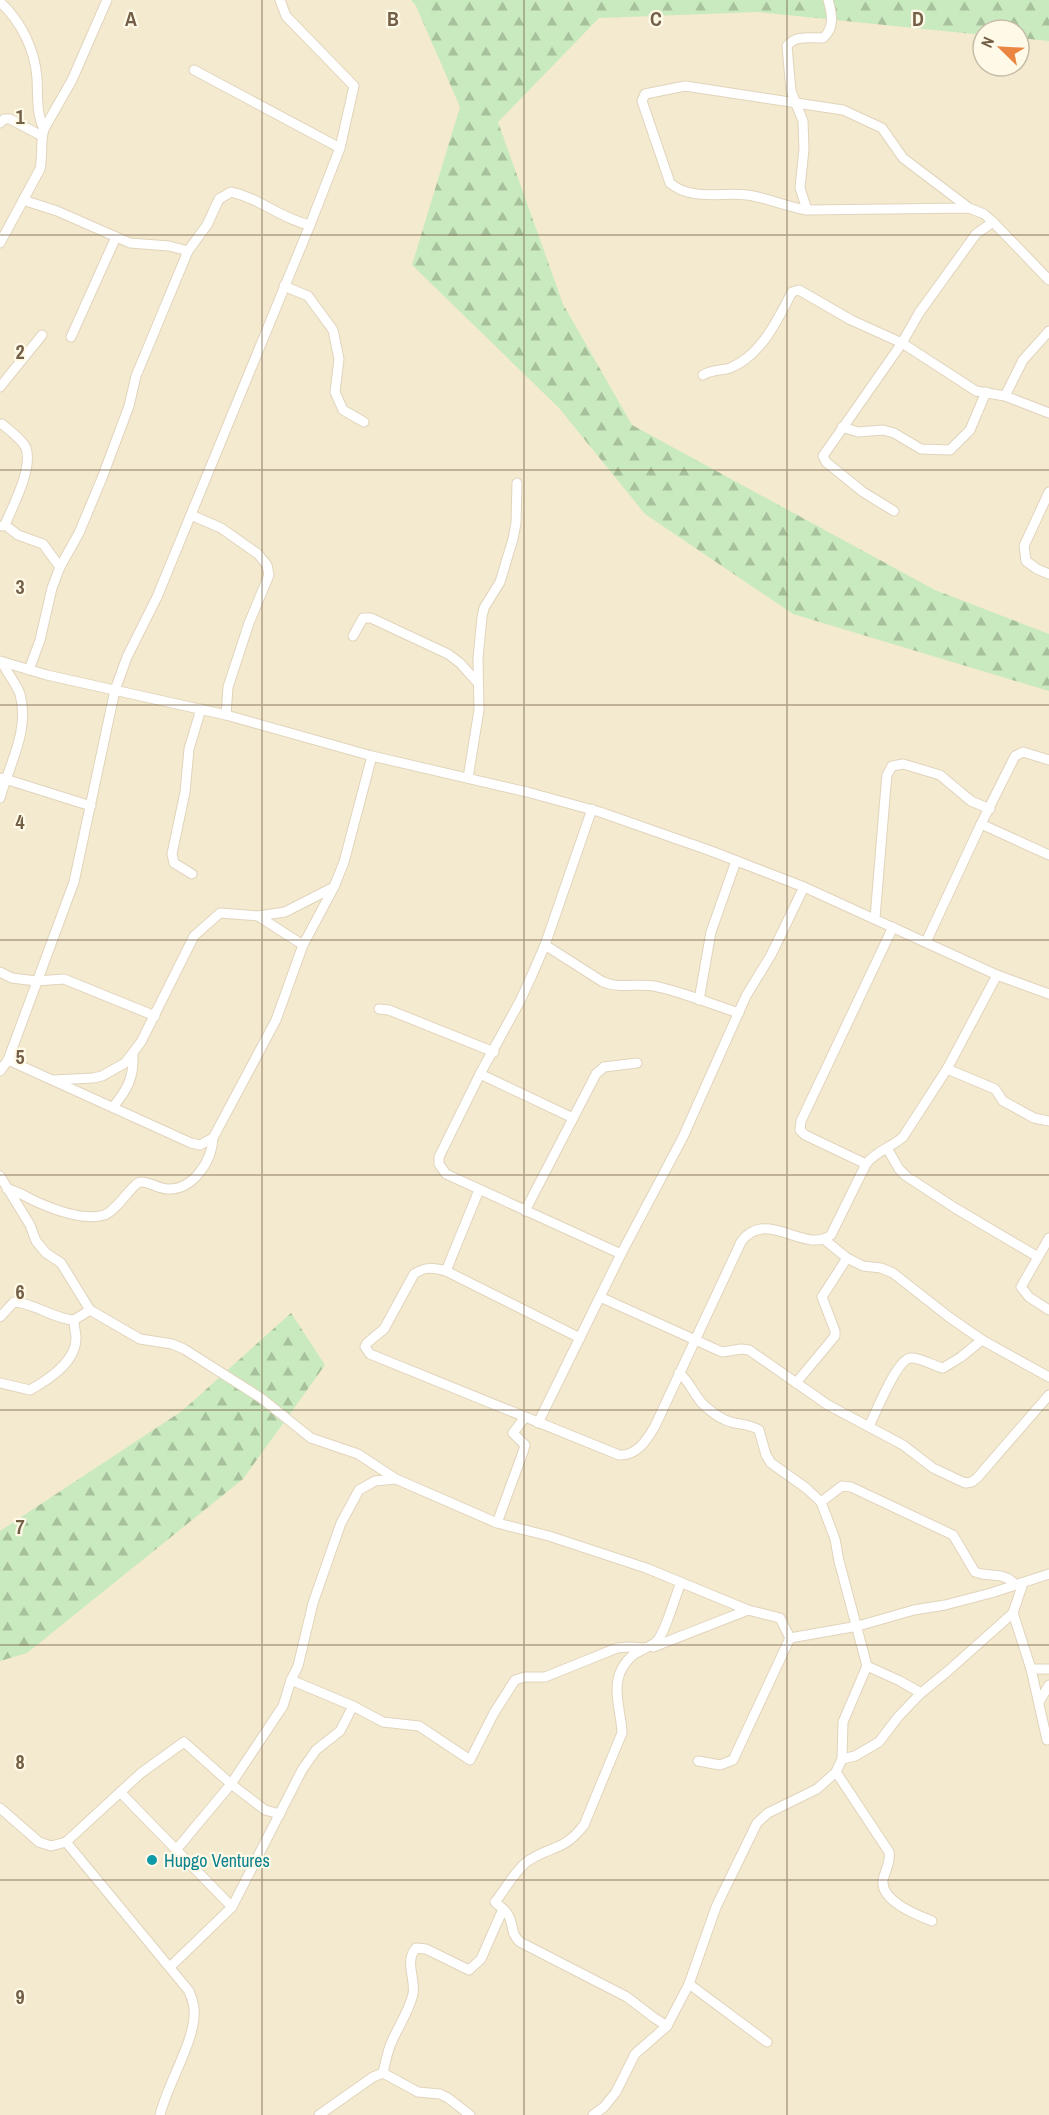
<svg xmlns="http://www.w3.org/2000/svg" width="1049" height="2115" viewBox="0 0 1049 2115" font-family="'Archivo Narrow',sans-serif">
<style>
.residential{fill:#f4eacf;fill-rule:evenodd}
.forest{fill:url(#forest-firs)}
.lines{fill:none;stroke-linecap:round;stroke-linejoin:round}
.minor-casing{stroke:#e1d4bc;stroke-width:11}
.minor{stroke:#fff;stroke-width:9}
.grid{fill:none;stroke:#745f47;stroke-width:1.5;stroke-opacity:0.55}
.culture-dot{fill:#0f9aa8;stroke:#fffae7;stroke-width:2}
.labels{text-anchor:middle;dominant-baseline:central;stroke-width:4.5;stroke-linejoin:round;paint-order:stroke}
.culture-label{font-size:18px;fill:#0d838f;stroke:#fffae7;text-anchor:start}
.grid-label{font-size:20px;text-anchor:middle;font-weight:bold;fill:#745f47;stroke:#fffae7;stroke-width:4.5;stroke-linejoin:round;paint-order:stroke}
</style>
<defs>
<pattern id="forest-firs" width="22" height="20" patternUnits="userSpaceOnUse" patternTransform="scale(1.5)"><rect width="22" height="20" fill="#c9eabf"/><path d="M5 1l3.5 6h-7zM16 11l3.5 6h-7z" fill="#a8c19d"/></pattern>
</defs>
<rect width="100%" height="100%" fill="#fdf7e0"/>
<!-- residential -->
<path class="residential" d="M0,0h1049v2115h-1049zM983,30h36v36h-36z"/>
<!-- forest -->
<g class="forest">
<path d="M411,0h638v41l-30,-3v-8h-36v5l-225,-23 -159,6 -101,104 65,182 69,121 303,165 114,44v57l-256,-77 -148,-100 -86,-106 -147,-143 48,-158 -44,-101z"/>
<path d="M291,1313l34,52 -82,114 -216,174 -27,8v-130l182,-120z"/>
</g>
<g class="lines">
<defs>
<g id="minor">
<path d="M0,2c21,19 35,48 37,76 1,17 -1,35 7,51"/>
<path d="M194,70l146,78"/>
<path d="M0,123l4,-4h6l32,17"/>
<path d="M23,200l34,11 73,32 39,3 19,5"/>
<path d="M969,208l-162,2c-20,-3 -39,-12 -60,-15 -24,-3 -57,6 -77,-12l-28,-82 3,-7 40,-8 158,24 39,18 21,30 66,50 15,6 9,8 56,58"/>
<path d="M807,210l-7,-22 4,-39 -1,-28 -12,-30 -4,-45c8,-11 23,-8 36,-8 12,-10 9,-25 5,-38"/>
<path d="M0,243l40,-74c3,-13 0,-27 4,-40l28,-49 35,-80"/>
<path d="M284,286l24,10 25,34 6,29 -4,33 8,18 21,12"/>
<path d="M71,337l45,-100"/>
<path d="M703,375c9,-6 18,-4 27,-7 31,-12 48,-49 62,-76l7,-2 52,30 51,23 74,48 29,5 44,17"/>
<path d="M0,387l42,-52"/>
<path d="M1005,396l18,-36 26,-29"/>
<path d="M2,424c7,6 20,15 24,24 7,21 -13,57 -21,77"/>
<path d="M842,427l16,5 25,-2 11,3 27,16 29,1 20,-20 16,-38"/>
<path d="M1049,492l-25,54 2,15 11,8 12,5"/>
<path d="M894,511l-31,-19 -37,-30 -3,-6 79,-113 17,-30 57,-79 17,-12"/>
<path d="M191,515l30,13 37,26 9,11 2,10 -20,48 -21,64 -2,28"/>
<path d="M2,526l3,-1 13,10 25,9 17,23"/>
<path d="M353,636l10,-18h8l77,36 12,9 18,20"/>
<path d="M0,661l47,14 179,40 146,41 155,36 73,20 111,39 93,36 193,88 52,19"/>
<path d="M29,670l11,-30 12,-52 8,-21 19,-34 23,-55 27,-72 7,-30 52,-125 19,-26 12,-26 12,-7c29,6 50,27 79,33l30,-77 14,-62 -68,-70 -6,-16"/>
<path d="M2,778l89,28"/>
<path d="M468,778l11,-68 -1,-52 4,-41 2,-9 16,-26 13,-43 3,-16 1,-40"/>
<path d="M0,798c9,-33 30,-68 20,-104 -4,-11 -13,-21 -18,-32"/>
<path d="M592,809l-47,136 -13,30 -12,26 -40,73 -41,83v7l7,10 175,80"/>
<path d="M981,824l68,31"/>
<path d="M192,874l-18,-11 -2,-9 13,-62 4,-43 12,-40"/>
<path d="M258,916l45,29"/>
<path d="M875,918l11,-133 1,-10 5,-9 11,-2 37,11 31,26 19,8"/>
<path d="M926,942l55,-118 34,-68 8,-4 26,8"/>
<path d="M545,945l58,37c17,7 34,1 51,4 29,6 57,18 85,27"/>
<path d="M0,972l12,6 24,3 28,-2 91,37"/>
<path d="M699,1000l12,-68 25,-71"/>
<path d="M379,1009l10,1 105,42"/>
<path d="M8,1060l183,83 9,2 13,-7 63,-118 27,-75 31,-58 10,-25 28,-106"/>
<path d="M947,1069l48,20 8,12 31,17 15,3"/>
<path d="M0,1071l8,-11 66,-178 41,-192 12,-33 30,-60 153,-372"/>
<path d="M480,1074l93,44"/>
<path d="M53,1080l40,-2 9,-2 23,-13 16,-21 53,-106 26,-23 38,3 27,-4 47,-24"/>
<path d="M113,1107c14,-17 21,-29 20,-52"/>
<path d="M887,1148l12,21 7,7 49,32 83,49"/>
<path d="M866,1164l-61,-29 -5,-5 1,-9 92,-194"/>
<path d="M0,1176l30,49 6,16 10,12 15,10 29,47 50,29 32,5 12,5 77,49 50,40 47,16 38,25"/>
<path d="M7,1189c11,2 19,8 30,13 18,8 47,19 67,13 13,-4 29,-33 37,-33 9,0 18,7 27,7 25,1 44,-28 45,-51"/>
<path d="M525,1211l71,-137 8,-7 33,-4"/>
<path d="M1049,1238l-28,49 8,10 20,13"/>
<path d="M825,1240l22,18 16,8 18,2 12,5 56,44 33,23 67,37"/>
<path d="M446,1271l33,-81"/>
<path d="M600,1297l122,55 19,-3 8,1 79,55 75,40 30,23 32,15 7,-1 5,-4 72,-83"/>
<path d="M0,1317l14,-15c21,1 39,17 60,18"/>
<path d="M580,1338l-134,-67c-12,-3 -20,-5 -32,3l-30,55 -17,14 -2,4 5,7 249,101c18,1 28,-15 36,-29l86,-184c25,-35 64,13 90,-7l35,-71c10,-13 26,-17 37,-27l44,-68 50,-94"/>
<path d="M0,1383l30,7c18,-10 45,-27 46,-51 0,-6 -2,-12 -2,-19l16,-10"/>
<path d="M796,1383l39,-47v-5l-13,-34 25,-39"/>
<path d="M538,1423l83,-169 62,-117 63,-141 25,-41 33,-68"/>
<path d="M869,1426c7,-13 28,-68 42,-68 11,0 22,8 32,10l18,-11 21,-17"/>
<path d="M821,1502l21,-16 9,1 102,48 22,37 7,2 19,2 8,3 7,6"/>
<path d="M497,1523l26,-71 2,-7 -12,-12 12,-16"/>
<path d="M1023,1583l-10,30 18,56 16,71"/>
<path d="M653,1647l95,-37"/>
<path d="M867,1666l33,15 21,12"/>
<path d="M1031,1669h18"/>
<path d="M291,1680l62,26 30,16 36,4 51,34 24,-47 21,-33 10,-3h20l72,-29 12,-1 15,1"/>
<path d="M1039,1702l10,-17"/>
<path d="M842,1759l13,-3 24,-14 19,-25 23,-24 27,-22 65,-58"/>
<path d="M698,1761l22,4 13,-5 57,-122"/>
<path d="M836,1772l53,80c2,11 -4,18 -6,28 -3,21 34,35 49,41"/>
<path d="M120,1792l112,115"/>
<path d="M0,1808l39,34 12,4 15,-4 75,-69 43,-31 47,42 52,-78 8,-26 7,-14 15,-63 28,-80 18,-33 16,-9 21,-2 101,44 52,13 97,32 102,42 32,8 10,20 68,-12 56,-16 31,-5 46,-12 58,-19"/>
<path d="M66,1842l123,149c2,6 5,12 5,18 3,29 -27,75 -34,106"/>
<path d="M176,1850l55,-66 34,26 15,4"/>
<path d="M503,1909c13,11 5,23 17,33l107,55 26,20 14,9"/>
<path d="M170,1967l62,-60 70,-137 14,-20 24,-19 13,-25"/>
<path d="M689,1984l78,58"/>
<path d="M383,2073c2,-9 4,-19 7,-27 7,-18 19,-34 23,-52 3,-16 -9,-32 3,-46l10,1 43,21 12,-11 22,-50 -8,-7c10,-12 20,-32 33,-41 24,-16 35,-9 56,-36l38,-92c-1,-27 -16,-55 11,-78 7,-5 17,-8 23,-13 9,-8 20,-48 25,-60"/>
<path d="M319,2115l54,-38 10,-4 35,19 22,2 8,4 22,17"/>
<path d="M593,2115l11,-8 12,-15 19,-38 32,-28 22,-42 27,-77 41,-84 11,-10 49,-24 19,-17 6,-13 1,-37 24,-56 -28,-105 -4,-22 -14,-37 -15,-14 -35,-25 -5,-8 -7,-25c-9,-6 -18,-5 -28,-8 -9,-2 -18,-9 -25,-15 -12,-10 -15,-25 -27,-34"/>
</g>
</defs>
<!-- minor casing -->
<use href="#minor" class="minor-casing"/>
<!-- minor -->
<use href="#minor" class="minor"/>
</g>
<!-- grid -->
<path class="grid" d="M262,0v2115M524,0v2115M787,0v2115M0,235h1049M0,470h1049M0,705h1049M0,940h1049M0,1175h1049M0,1410h1049M0,1645h1049M0,1880h1049"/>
<!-- markers -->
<circle class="culture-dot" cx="152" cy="1860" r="6"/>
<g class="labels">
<!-- culture labels -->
<g class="culture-label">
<text x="164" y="1860">Hupgo Ventures</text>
</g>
</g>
<g class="grid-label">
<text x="131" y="26">A</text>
<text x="393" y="26">B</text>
<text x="656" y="26">C</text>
<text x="918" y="26">D</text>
<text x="20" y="124">1</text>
<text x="20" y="359">2</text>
<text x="20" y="594">3</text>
<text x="20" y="829">4</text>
<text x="20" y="1064">5</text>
<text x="20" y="1299">6</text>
<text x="20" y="1534">7</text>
<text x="20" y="1769">8</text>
<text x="20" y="2004">9</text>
</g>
<!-- north arrow -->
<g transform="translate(1001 48) rotate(294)"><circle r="28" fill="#fffae7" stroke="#c7bca7" stroke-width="1.5"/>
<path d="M0-4.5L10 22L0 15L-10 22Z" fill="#eb8642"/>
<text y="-9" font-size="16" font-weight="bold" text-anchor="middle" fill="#745f47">N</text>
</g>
</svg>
